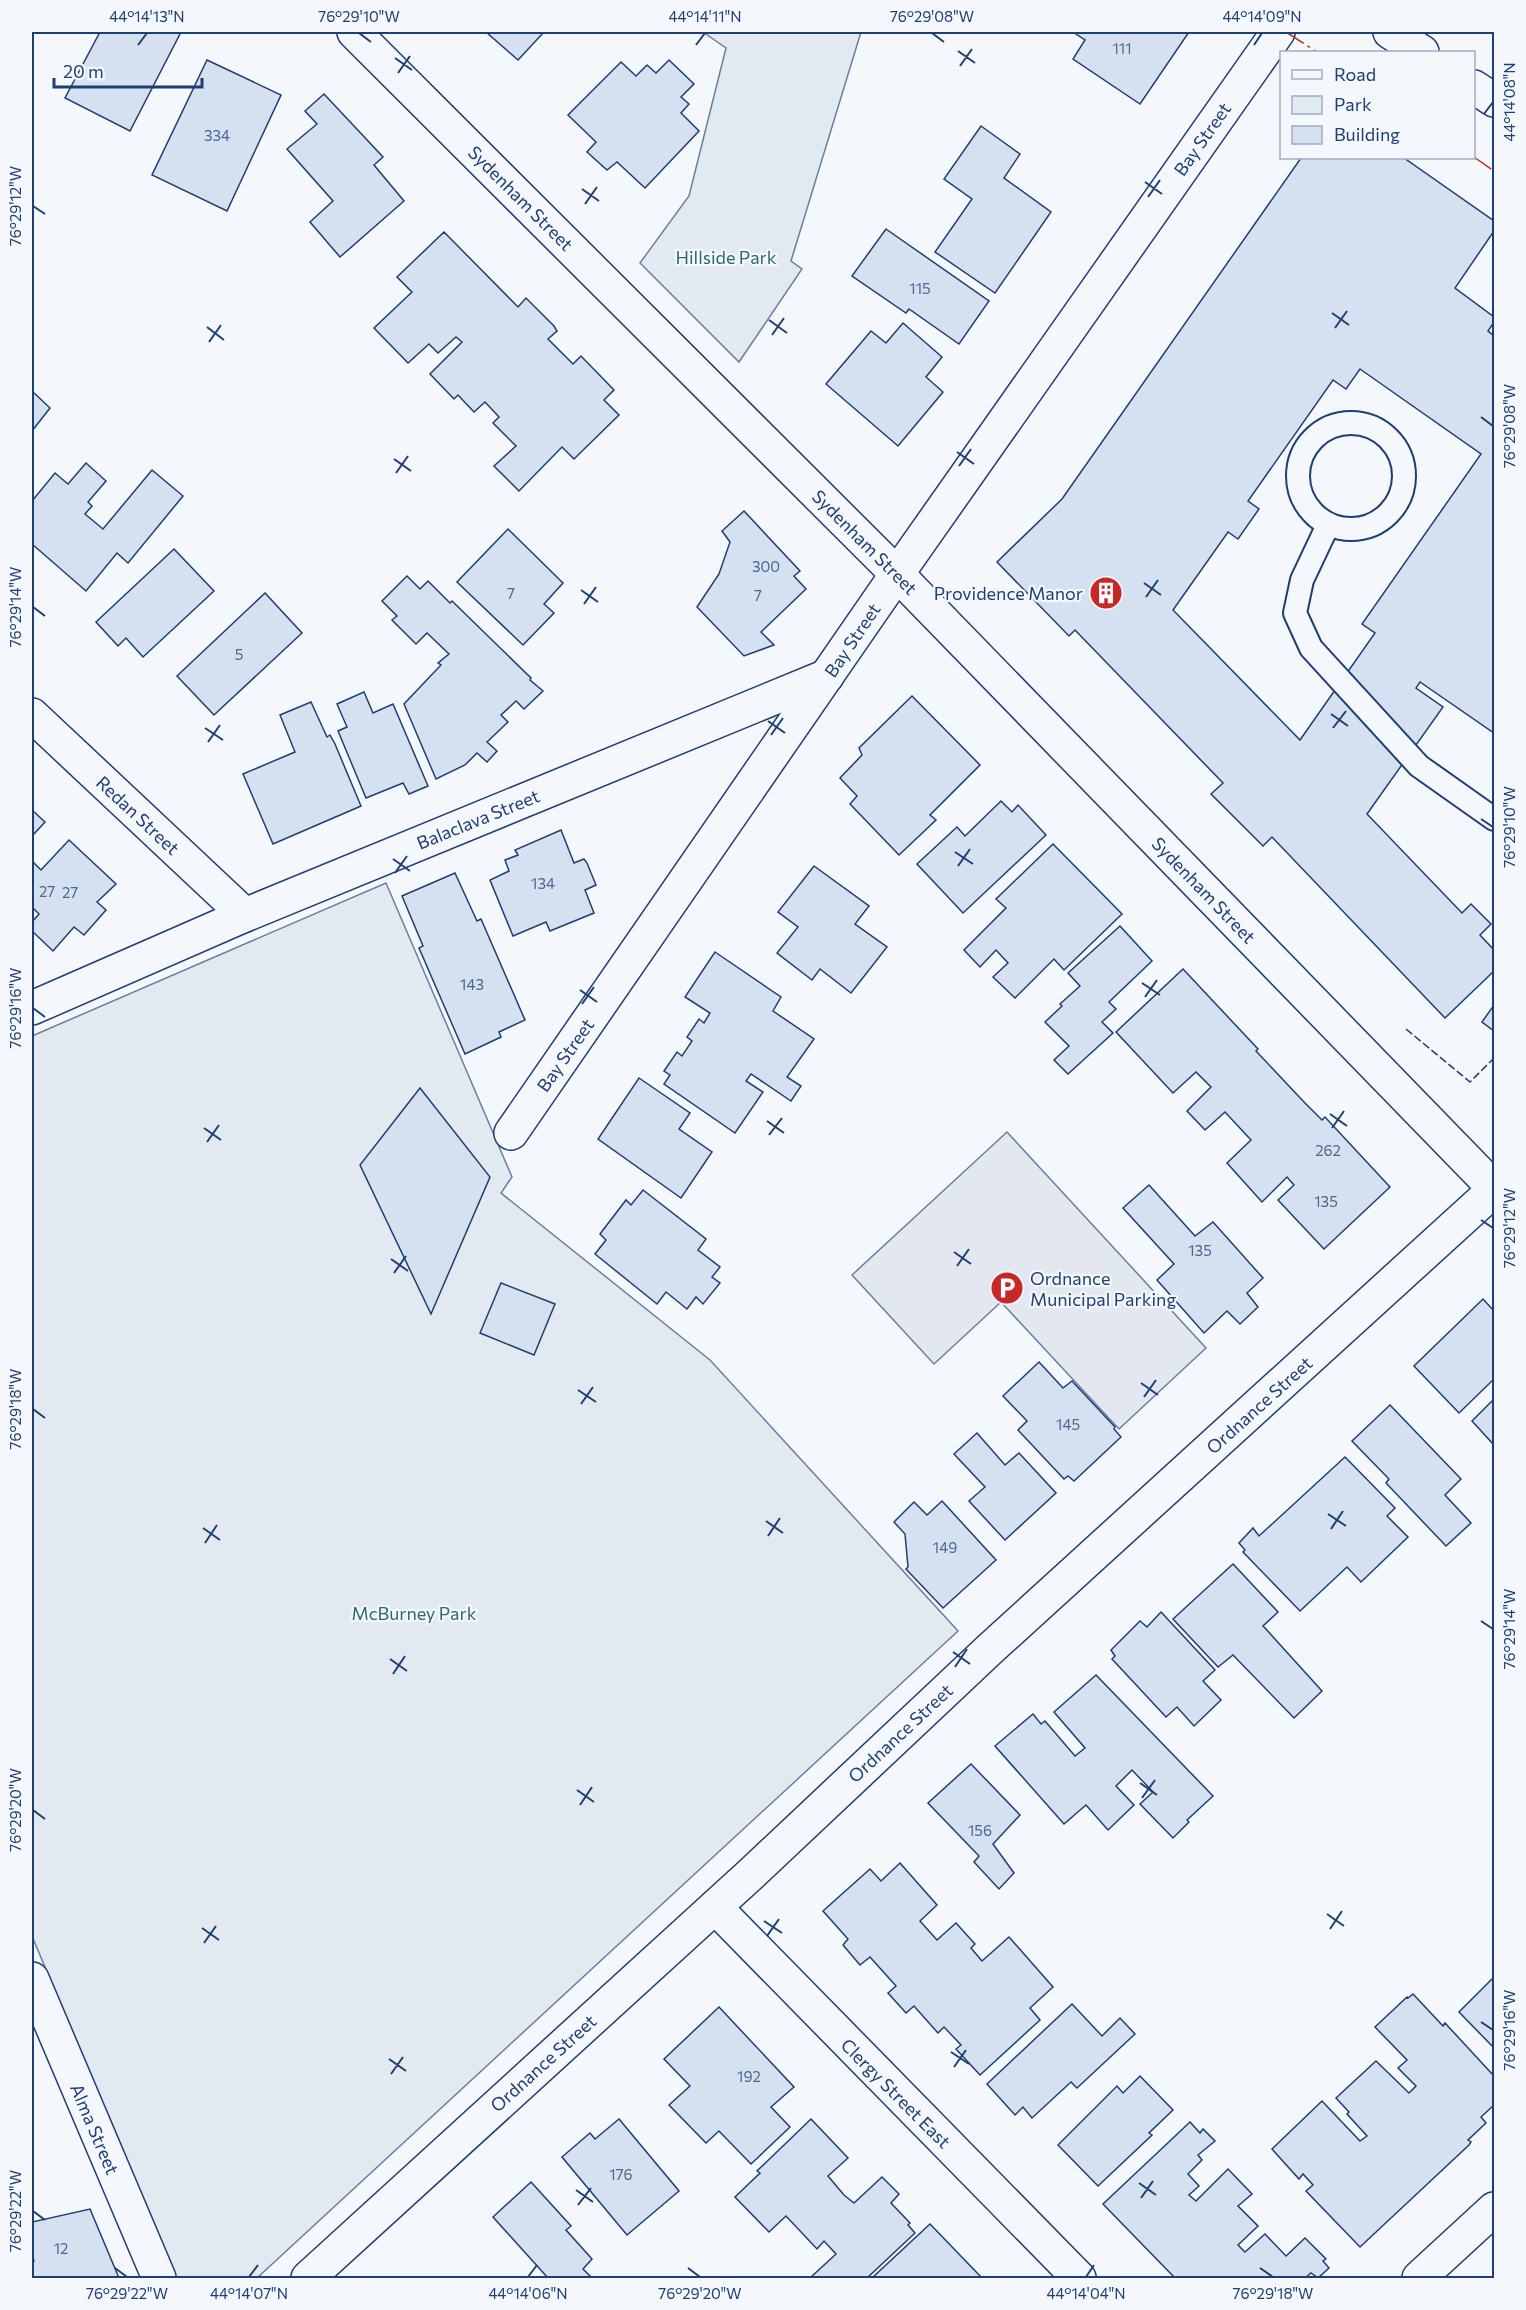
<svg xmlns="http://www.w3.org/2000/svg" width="1526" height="2310" viewBox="0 0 1526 2310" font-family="Commissioner,sans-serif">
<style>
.green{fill:#e3e9f0;stroke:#687fa3;stroke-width:1.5}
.parking{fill:#e3e8f0;stroke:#687fa3;stroke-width:1.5}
.building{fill:#d5e0f0;stroke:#1d3f73;stroke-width:1.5;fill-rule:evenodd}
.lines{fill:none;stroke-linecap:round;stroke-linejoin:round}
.lane-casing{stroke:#1d3f73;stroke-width:26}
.street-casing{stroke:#1d3f73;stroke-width:36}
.secondary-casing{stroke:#1d3f73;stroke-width:36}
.lane{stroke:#f4f7fb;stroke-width:22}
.street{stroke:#f4f7fb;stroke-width:33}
.secondary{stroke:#f4f7fb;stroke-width:33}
.fence{stroke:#1d3f73;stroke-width:1.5;stroke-dasharray:8 3;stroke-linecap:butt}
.power{stroke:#c62828;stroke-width:1.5;stroke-dasharray:21 4.5 3 4.5;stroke-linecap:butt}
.ticks{fill:none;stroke:#1d3f73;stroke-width:2}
.labels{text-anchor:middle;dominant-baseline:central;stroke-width:4.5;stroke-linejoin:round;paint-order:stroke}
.number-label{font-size:15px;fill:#4b6792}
.street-label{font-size:18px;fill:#1d3f73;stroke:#f4f7fb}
.park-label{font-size:18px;fill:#2c6c60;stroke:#f4f7fb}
.poi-label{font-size:18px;fill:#1d3f73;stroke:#f4f7fb;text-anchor:end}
.neatline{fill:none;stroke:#1d3f73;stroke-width:2}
.ticks-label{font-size:15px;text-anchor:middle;fill:#1d3f73}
</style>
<rect width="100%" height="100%" fill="#f4f7fb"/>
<!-- green -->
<g class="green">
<path d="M703,32h158l-70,229 11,8 -63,93 -99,-99 49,-67 37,-148z"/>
<path d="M386,883l126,294 -11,16 209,167 248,271 -701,647h-82l-143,-342v-900z"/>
</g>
<!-- parking -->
<path class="parking" d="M1007,1132l199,216 -87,81 -118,-127 -67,62 -82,-89z"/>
<!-- building -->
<g class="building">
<path d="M100,32h81l-51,99 -65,-33z"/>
<path d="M486,32h58l-26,28z"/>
<path d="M1073,32h116l-49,72 -67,-45 12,-19z"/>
<path d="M207,60l74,35 -54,116 -75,-36z"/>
<path d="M669,60l25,24 -13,13 8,7 -8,9 18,18 -54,57 -28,-26 -10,8 -20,-18 9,-10 -28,-27 53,-53 15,14 11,-11 9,8z"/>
<path d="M324,94l59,63 -9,8 30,36 -64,56 -30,-35 23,-21 -46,-52 30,-25 -12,-13z"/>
<path d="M981,126l39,28 -16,24 47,34 -56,81 -60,-41 37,-53 -28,-20z"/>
<path d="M1301,158h103l90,63v10l-39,57 39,29v5l-6,9 6,5v397l-74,-51 -4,6 27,19 -76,107 95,99 9,-9 20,20 -11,11 14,15v21l-49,47 -173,-181 -9,9 -52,-52 12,-11 -148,-153 -6,6 -72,-74 65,-63zM1360,369l121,85 -119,170 13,9 -75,107 -127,-130 55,-78 10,7 21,-30 -11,-8 85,-121 13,9z"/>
<path d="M886,229l103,72 -30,43 -50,-35 -3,4 -54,-37z"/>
<path d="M444,232l74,75 8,-9 28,28 3,5 -9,8 25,25 8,-8 33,34 -10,10 15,15 -45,44 -12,-12 -43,44 -25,-25 22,-20 -23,-23 6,-6 -14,-15 -11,10 -16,-17 -4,4 -24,-25 32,-32 -6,-5 -18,16 -9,-9 -21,19 -34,-35 38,-36 -15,-15z"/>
<path d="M903,323l39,34 -16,20 17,15 -45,54 -72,-62 45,-53 15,12z"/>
<path d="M32,391l18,17 -18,23z"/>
<path d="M86,463l20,18 -18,21 4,4 -7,8 18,15 49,-59 31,26 -55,67 -11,-10 -31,38 -54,-47v-43l23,-28 13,11z"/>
<path d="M744,511l56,60 -6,5 12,13 -45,43 13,13 -30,11 -47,-49 22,-33 11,-32 -8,-11z"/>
<path d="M508,529l55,54 -19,21 10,9 -31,32 -66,-63z"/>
<path d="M174,549l40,42 -71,66 -17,-19 -8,8 -22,-24z"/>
<path d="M407,576l13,13 8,-8 22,22 2,-2 79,77 -1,2 13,11 -19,18 -8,-8 -15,14 7,7 -21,20 10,9 -10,11 -10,-9 -12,12 -29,14 -32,-75 37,-39 -3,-2 11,-9 -22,-21 -11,11 -24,-24 5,-4 -15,-15z"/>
<path d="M265,593l37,40 -88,82 -37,-39z"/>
<path d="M364,692l9,21 20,-9 35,82 -19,8 -6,-11 -37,15 -28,-67 9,-4 -10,-23z"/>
<path d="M912,696l68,69 -50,50 6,5 -37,35 -49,-51 7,-8 -17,-18 22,-23 -3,-7z"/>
<path d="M311,702l16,35 3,-2 5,9 26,62 -88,38 -30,-70 52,-22 -15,-37z"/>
<path d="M1001,801l11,11 6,-7 28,30 -83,78 -46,-49 40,-37 8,9z"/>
<path d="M32,810l13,12 -13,14z"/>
<path d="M561,830l13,33 10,-4 3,4 9,22 -11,5 9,23 -44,18 -4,-9 -33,14 -23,-56 19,-9 -4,-11 13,-5 -3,-5z"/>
<path d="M69,840l47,44 -19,18 9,8 -22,25 -10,-8 -21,24 -21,-20v-9l7,-8 -7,-7v-46l9,9z"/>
<path d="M1053,844l69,70 -58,56 -10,-11 -39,39 -22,-21 15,-14 -12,-13 -16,17 -16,-17 42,-42 -10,-9z"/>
<path d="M814,866l55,40 -14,18 32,23 -36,46 -31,-24 -8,11 -35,-27 21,-26 -20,-15z"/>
<path d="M455,873l22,48 4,-2 44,101 -26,12 2,5 -36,17 -46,-106 4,-2 -21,-50z"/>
<path d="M1120,926l32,35 -43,41 7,7 -14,13 11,11 -45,41 -14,-14 15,-14 -24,-24 17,-16 -2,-2 20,-18 -12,-13z"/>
<path d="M715,952l66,45 -8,14 41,28 -27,38 14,9 -10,15 -40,-27 -5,7 17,11 -28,41 -71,-49 6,-9 -6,-4 13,-19 5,4 10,-15 -5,-4 12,-18 5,4 6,-10 -25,-16z"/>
<path d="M1183,969l75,80 -2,2 48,51 18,18 3,-3 65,70 -66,62 -46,-49 16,-15 -7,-8 -25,25 -35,-39 24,-23 -26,-28 -20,18 -18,-19 24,-24 -15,-15 -23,21 -57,-61z"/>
<path d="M1494,1005v26l-12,-9z"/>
<path d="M639,1078l51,35 -11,16 33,23 -31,46 -83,-59z"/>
<path d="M420,1088l70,89 -59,137 -71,-149z"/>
<path d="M1149,1185l46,51 18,-14 50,56 -16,15 11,14 -18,17 -13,-13 -23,22 -47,-53 17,-16 -51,-56z"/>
<path d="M643,1190l63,49 -8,11 22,17 -8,10 8,6 -17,21 -7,-7 -9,12 -21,-17 -9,12 -62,-50 11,-14 -6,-6 26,-34 5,5z"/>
<path d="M501,1283l54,21 -21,51 -54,-22z"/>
<path d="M1483,1299l11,12v68l-35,34 -45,-47z"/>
<path d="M1039,1362l24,26 9,-7 43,46 -1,2 7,8 -47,44 -6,-5 -4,3 -46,-49 9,-9 -24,-25z"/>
<path d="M1494,1399v46l-22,-24z"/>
<path d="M1390,1405l71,74 -16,16 26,28 -25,23 -60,-63 3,-4 -37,-38z"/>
<path d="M977,1433l28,32 14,-12 37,40 -51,47 -36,-39 16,-14 -31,-33z"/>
<path d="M1345,1457l50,51 -8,8 21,21 -47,45 -14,-15 -47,44 -57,-59 2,-2 -6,-7 14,-15 6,8z"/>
<path d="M942,1501l54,59 -53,48 -37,-39 2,-2 -3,-33 -11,-12 20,-20 13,13z"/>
<path d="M1233,1564l45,48 -15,14 2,2 57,63 -28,27 -61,-63 -15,12 -45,-48z"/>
<path d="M1161,1612l54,58 -12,11 18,19 -27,26 -17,-19 -11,10 -54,-58 3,-3 -4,-6 29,-29 7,6z"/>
<path d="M1096,1675l117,121 -26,24 2,2 -16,16 -33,-34 13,-12 -21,-22 -16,16 18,19 -26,25 -22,-25 -22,19 -69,-78 38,-32 8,10 4,-3 30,35 10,-8 -31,-36z"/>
<path d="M971,1764l49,51 -27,29 21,29 -15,16 -25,-27 5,-6 -51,-53z"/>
<path d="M900,1863l37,42 -17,16 17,19 19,-17 19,21 -4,4 11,13 27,-24 44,50 -23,21 10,12 -60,55 -24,-26 5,-4 -17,-18 -6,6 -24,-27 -8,7 -18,-20 8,-7 -26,-29 -10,8 -17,-20 5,-6 -25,-28 47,-42 11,12z"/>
<path d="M1494,1977v71l-35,-36z"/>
<path d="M1413,1994l30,32 2,-3 49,53v29l-13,12 5,6 -18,17 3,2 -2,3 -109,102 -54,-56 7,-6 -10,-11 -4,5 -27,-30 50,-48 38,40 7,-5 -20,-22 2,-2 -13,-14 40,-37 33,32 7,-7 -18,-18 9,-8 -32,-33 32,-30 1,1z"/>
<path d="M1072,2004l30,32 18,-18 15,16 -58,54 -6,-6 -39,36 -9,-11 -8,8 -28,-31z"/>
<path d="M719,2007l75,80 -23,20 19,20 -39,37 -32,-33 -13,12 -37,-38 21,-19 -26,-27z"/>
<path d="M1140,2076l33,34 -24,23 3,2 -54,51 -40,-41 59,-59 6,7z"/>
<path d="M619,2119l60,72 -52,44 -65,-78 28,-24 5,6z"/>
<path d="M811,2119l37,39 -20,18 16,19 10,8 28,-26 17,17 -8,9 19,20 -2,2 7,8 -48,45h-57l26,-24 -12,-13 -7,8 -31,-33 -17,16 -34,-35 25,-24 -3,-2z"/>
<path d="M1190,2122l10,11 3,-4 12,12 -17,14 4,5 -14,14 11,12 -10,9 7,6 32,-32 24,25 -14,12 20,20 -20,19 7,7 20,-18 21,22 19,-18 21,21 -3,2 6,7 -11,10 -7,-5 -6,5h-130l-72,-74z"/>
<path d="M531,2182l40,44 -5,4 26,29 -9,10 9,9h-44l-55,-61z"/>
<path d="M90,2209l29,69h-87v-16l2,-1 -2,-6v-33z"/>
<path d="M930,2224l52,54h-110z"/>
</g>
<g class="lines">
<defs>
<g id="lane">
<circle cx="1351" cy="476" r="53"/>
<path d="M1328,525l-26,55 -7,33 16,35 108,118 75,53"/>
</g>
<g id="street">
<path d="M354,32l543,542 597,614"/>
<path d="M32,715l213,200"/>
<path d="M32,1008l213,-93 582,-239"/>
<path d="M511,1133l386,-559 381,-542"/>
<path d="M32,1979l127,299"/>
<path d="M308,2278l443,-404 239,-225 504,-459"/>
<path d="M1419,2278l75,-69"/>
</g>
<g id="secondary">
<path d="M1390,32l32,20"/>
<path d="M1474,87l20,13"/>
<path d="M715,1907l364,371"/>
</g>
</defs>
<!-- lane casing -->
<use href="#lane" class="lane-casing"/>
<!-- street casing -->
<use href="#street" class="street-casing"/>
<!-- secondary casing -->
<use href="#secondary" class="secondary-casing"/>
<!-- lane -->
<use href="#lane" class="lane"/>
<!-- street -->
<use href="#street" class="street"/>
<!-- secondary -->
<use href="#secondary" class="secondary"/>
<!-- fence -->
<path class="fence" d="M1406,1029l64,53 24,-24"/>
<!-- power -->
<g class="power">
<path d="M1286,32l31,20"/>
<path d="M1474,157l20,14"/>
</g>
</g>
<!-- ticks -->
<path class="ticks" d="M359,33l12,9M932,33l12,9M138,45l9,-12M696,45l9,-12M1254,45l8,-12M958,51l17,12M395,58l17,12M960,66l12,-17M398,73l12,-17M1484,114l9,-12M1145,182l17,12M582,189l17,12M1148,197l12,-17M585,204l12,-17M33,206l12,8M1332,313l17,12M769,320l18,13M207,327l17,13M1335,328l12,-17M772,335l12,-17M209,342l12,-17M1481,417l12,9M957,452l17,12M394,459l17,12M959,466l12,-17M396,473l12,-17M1144,583l17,12M581,590l17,12M1146,597l12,-17M584,604l12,-17M33,607l12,9M1331,714l17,12M768,721l17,12M205,728l18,12M1333,728l13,-17M771,735l12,-17M208,742l12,-17M1481,819l12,8M955,852l18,12M393,859l17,12M958,866l12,-17M395,873l12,-17M1142,983l18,12M580,990l17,12M1145,997l12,-17M582,1004l12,-17M33,1008l12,9M1330,1114l17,12M767,1121l17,12M204,1128l17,12M1332,1128l12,-17M769,1135l13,-17M207,1142l12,-17M1481,1220l12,8M954,1252l17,12M391,1259l17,12M957,1266l12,-17M394,1273l12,-17M1141,1383l17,12M578,1390l18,12M1144,1397l12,-17M581,1404l12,-17M33,1409l12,9M1328,1514l18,12M766,1521l17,12M203,1528l17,12M1331,1529l12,-18M768,1536l12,-18M205,1543l12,-18M1481,1621l12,8M953,1652l17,12M390,1659l17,12M955,1667l12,-18M393,1674l12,-18M1140,1783l17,12M577,1790l17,12M1142,1798l13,-18M580,1805l12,-18M33,1810l12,9M1327,1914l17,12M764,1921l18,12M202,1928l17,12M1330,1929l12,-18M767,1936l12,-17M204,1943l12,-17M1481,2022l12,8M951,2052l18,12M389,2059l17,12M954,2067l12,-17M391,2074l12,-17M1139,2183l17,12M576,2190l17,12M1141,2198l12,-17M578,2205l13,-17M33,2211l12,9M115,2268l12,9M688,2268l12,9M1260,2268l13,9M249,2277l9,-12M528,2277l9,-12M1086,2277l8,-12"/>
<!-- icons -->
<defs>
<symbol id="building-disc" viewBox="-11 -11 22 22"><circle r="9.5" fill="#c62828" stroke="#f4f7fb"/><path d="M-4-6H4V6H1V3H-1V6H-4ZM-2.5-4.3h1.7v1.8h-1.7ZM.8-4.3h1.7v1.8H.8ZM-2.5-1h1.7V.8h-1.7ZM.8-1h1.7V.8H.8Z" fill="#fff"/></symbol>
<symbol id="parking-disc" viewBox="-11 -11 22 22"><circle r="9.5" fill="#c62828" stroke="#f4f7fb"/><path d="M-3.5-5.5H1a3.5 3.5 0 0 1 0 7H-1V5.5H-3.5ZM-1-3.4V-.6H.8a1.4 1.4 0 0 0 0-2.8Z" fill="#fff"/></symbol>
</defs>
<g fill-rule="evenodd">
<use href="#building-disc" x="1087" y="574" width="38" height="38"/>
<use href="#parking-disc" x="988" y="1269" width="38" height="38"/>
</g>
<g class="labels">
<!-- number labels -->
<g class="number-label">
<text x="1122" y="48">111</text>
<text x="217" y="135">334</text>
<text x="920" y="288">115</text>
<text x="766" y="566">300</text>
<text x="511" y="593">7</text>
<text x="758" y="595">7</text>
<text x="239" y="654">5</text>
<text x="543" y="883">134</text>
<text x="47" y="891">27</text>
<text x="70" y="892">27</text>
<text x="472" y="984">143</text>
<text x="1328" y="1150">262</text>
<text x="1326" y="1201">135</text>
<text x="1200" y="1250">135</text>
<text x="1068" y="1424">145</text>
<text x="945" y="1547">149</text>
<text x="980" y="1830">156</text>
<text x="749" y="2076">192</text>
<text x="621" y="2174">176</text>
<text x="61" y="2248">12</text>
</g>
<!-- street labels -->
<g class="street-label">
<text transform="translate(1202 139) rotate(-55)">Bay Street</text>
<text transform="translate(521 198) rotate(45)">Sydenham Street</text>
<text transform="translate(865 542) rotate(45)">Sydenham Street</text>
<text transform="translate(852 640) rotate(-56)">Bay Street</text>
<text transform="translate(138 815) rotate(43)">Redan Street</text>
<text transform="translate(478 819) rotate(-22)">Balaclava Street</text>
<text transform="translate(1204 890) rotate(46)">Sydenham Street</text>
<text transform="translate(565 1055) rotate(-55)">Bay Street</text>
<text transform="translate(1259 1405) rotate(-42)">Ordnance Street</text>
<text transform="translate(900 1733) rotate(-43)">Ordnance Street</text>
<text transform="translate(543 2063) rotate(-42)">Ordnance Street</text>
<text transform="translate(896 2093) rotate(45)">Clergy Street East</text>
<text transform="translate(95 2129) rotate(67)">Alma Street</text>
</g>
<!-- park labels -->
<g class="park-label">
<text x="726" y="257">Hillside Park</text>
<text x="414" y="1613">McBurney Park</text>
</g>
<!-- poi labels -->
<g class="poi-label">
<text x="1083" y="593">Providence Manor</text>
<text x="1030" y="1278" text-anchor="start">Ordnance<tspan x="1030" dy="21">Municipal Parking</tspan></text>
</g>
</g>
<!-- border -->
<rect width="1526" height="2310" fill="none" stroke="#f4f7fb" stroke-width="66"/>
<!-- legend -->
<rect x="1280" y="51" width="195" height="108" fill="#f4f7fb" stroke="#9eadc5" stroke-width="1.5"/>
<rect x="1292" y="70" width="30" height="9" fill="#f4f7fb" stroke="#9eadc5" stroke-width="1.5"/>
<text x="1334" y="81" font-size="18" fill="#1d3f73">Road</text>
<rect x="1292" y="96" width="30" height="18" fill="#e3e9f0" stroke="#9eadc5" stroke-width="1.5"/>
<text x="1334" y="111" font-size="18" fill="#1d3f73">Park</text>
<rect x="1292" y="126" width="30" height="18" fill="#d5e0f0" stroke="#9eadc5" stroke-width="1.5"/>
<text x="1334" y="141" font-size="18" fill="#1d3f73">Building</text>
<!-- scale -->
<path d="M54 78v9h148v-9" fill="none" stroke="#1d3f73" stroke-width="3"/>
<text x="63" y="78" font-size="18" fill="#1d3f73" stroke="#f4f7fb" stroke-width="4.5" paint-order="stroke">20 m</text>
<rect x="33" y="33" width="1460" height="2244" class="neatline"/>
<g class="ticks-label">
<text x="147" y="22">44°14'13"N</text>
<text x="359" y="22">76°29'10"W</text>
<text x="705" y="22">44°14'11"N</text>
<text x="932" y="22">76°29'08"W</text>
<text x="1262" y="22">44°14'09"N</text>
<text transform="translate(1510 102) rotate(-90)" y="5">44°14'08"N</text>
<text transform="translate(16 206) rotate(-90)" y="5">76°29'12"W</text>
<text transform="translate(1510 426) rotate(-90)" y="5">76°29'08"W</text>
<text transform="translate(16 607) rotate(-90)" y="5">76°29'14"W</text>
<text transform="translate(1510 827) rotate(-90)" y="5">76°29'10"W</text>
<text transform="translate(16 1008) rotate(-90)" y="5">76°29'16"W</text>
<text transform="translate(1510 1228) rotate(-90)" y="5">76°29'12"W</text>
<text transform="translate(16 1409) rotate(-90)" y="5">76°29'18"W</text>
<text transform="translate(1510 1629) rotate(-90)" y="5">76°29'14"W</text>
<text transform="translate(16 1810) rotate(-90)" y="5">76°29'20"W</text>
<text transform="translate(1510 2030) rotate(-90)" y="5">76°29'16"W</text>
<text transform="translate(16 2211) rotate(-90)" y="5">76°29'22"W</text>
<text x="127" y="2299">76°29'22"W</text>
<text x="249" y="2299">44°14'07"N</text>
<text x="528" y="2299">44°14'06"N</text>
<text x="700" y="2299">76°29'20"W</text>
<text x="1086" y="2299">44°14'04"N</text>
<text x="1273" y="2299">76°29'18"W</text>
</g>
</svg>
